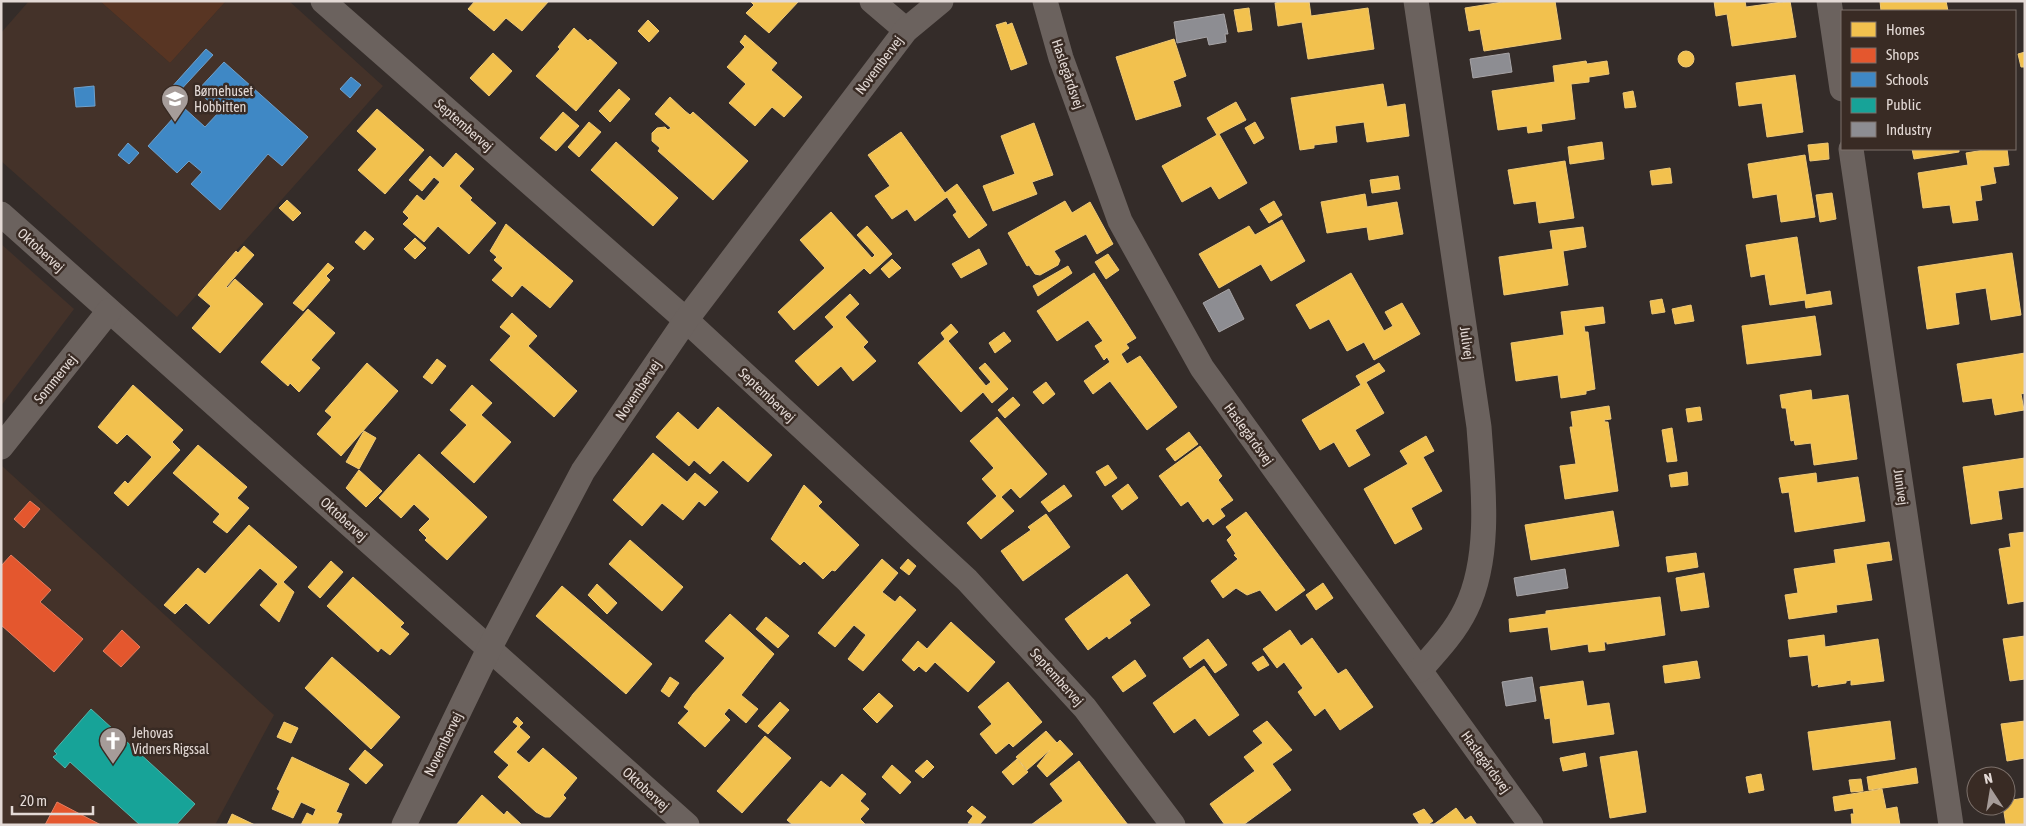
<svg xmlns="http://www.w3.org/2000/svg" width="2026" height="826" viewBox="0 0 2026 826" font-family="'Asap Condensed',sans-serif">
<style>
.built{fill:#443229}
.green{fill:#583523}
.homes{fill:#f2c14e;stroke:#eec876}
.shops{fill:#e4572e;stroke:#e47e60}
.schools{fill:#3f88c5;stroke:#70a0ca}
.public{fill:#17a398;stroke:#54b3aa}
.industry{fill:#8d8d92;stroke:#a7a4a6}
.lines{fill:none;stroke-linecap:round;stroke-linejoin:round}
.minor{stroke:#6b625e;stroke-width:25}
.labels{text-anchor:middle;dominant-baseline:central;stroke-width:5;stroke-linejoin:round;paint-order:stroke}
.street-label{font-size:14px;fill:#e3d9d5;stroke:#392b24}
.poi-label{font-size:14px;fill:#e3d9d5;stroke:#392b24;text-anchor:start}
</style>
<rect width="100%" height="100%" fill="#342c29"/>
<!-- built -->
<g class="built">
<path d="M29,1h71l70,62 56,-62h63l94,85 -206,231 -176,-156v-128z"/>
<path d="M1,244l73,65 -73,97z"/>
<path d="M1,465l273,250 -59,110h-214z"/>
</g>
<!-- green -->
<path class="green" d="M100,1h126l-56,62z"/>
<!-- homes -->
<g class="homes">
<path d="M475,1h74l-27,30 -16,-13 -12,13 -26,-22z"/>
<path d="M750,1h49l-30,32 -23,-20 8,-8z"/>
<path d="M1286,1h23l2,15 57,-8 6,41 -66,10 -6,-37 -24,4 -3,-23z"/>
<path d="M1509,1h46l6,38 -77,12 -4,-22 -11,2 -4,-23z"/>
<path d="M1714,1h31l1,6 44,-6 6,36 -64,9 -5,-32 -11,2z"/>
<path d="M1880,1h66l2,10h-67z"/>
<path d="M1249,8l3,22 -14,2 -4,-22z"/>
<path d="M648,20l11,11 -10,11 -11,-11z"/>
<path d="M1006,22l1,3 5,-2 15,41 -16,6 -15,-45z"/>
<path d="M574,28l14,13 2,-2 27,24 -41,48 -40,-35 24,-27 -2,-2z"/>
<path d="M745,35l32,28 -6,7 31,27 -18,20 -12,-10 -17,19 -26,-23 17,-19 -19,-17 18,-20 -5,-5z"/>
<path d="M1174,39l12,37 -13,5 8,25 -45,14 -20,-63z"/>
<circle cx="1686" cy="59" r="8"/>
<path d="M2025,52v15h-4l-3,-13z"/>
<path d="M493,53l19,18 -23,25 -19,-18z"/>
<path d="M1586,61l1,3 20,-3 2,13 -20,3v5l-18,2 4,35 -34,5 1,7 -14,2 -1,-7 -29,4 -6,-39 63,-9 -2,-16z"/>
<path d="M1795,75l8,57 -36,5 -5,-34 -23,3 -3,-23z"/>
<path d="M1383,84l4,23 18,-3 4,32 -42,6 -3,-20 -29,4 2,16 -23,3v3l-14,2 -9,-52z"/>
<path d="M619,89l11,10 -20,23 -11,-11z"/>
<path d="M1633,91l3,16 -11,1 -2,-15z"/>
<path d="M670,97l15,14 5,4 3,-3 55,49 -35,39 -55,-49 2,-3 -8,-7v-8l5,-5 8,-1 3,3 3,-2 -16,-14z"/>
<path d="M1236,102l10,18 -27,14 28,49 -28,16 -8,-13 -29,16 -20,-36 55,-31 -10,-17z"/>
<path d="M377,109l47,41 -39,44 -27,-24 19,-21 -20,-18z"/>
<path d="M563,112l16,14 -23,25 -16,-13z"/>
<path d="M589,122l12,10 -22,25 -11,-10z"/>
<path d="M1255,122l9,16 -10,6 -9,-16z"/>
<path d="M1034,123l19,52 -21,7 5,12 -44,17 -10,-25 32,-12 -14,-38z"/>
<path d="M901,132l44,61 12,-9 30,41 -18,13 -16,-23 4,-3 -10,-15 -32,24 -8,-12 -15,10 -17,-23 15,-10 -22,-31z"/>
<path d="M616,142l62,56 -25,28 -62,-56z"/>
<path d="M1602,142l2,17 -34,5 -2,-17z"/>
<path d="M1828,143l1,16 -19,2 -2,-16z"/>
<path d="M1912,149h47v3l-45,7z"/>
<path d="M1990,149h17l2,16 -16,2 3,16 -16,3 2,14 -7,1 3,19 -25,3 -3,-18 -27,3 -5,-35 50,-8 -2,-12z"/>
<path d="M456,153l18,16 -15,17 13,12 -2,2 26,23 -27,31 -31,-28 -14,16 -21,-18 6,-6 -6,-6 14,-17 7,6 16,-19 -6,-5 -12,14 -13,-11 21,-24 13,12z"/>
<path d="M1805,155l10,62 -34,5 -4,-28 -24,4 -5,-34z"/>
<path d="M1565,161l9,57 -35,5 -3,-22 -22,3 -6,-34z"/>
<path d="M1670,168l2,15 -20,2 -2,-14z"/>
<path d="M1398,176l2,13 -28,4 -2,-13z"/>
<path d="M1832,193l4,26 -16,3 -4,-27z"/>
<path d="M1365,194l2,13 30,-5 6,32 -34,6 -2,-13 -40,6 -6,-31z"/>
<path d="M287,200l14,13 -8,8 -14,-13z"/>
<path d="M1065,201l7,12 18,-11 23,42 -16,10 -11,-20 -32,17 6,9 -2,5 -18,10 -5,-1 -6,-9 -2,1 -19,-33z"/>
<path d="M1274,201l8,14 -13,8 -9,-14z"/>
<path d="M831,212l41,46 3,-3 -18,-20 10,-9 25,28 -22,20 -6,-6 -70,62 -16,-18 47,-44 -25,-28z"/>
<path d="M1282,220l23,41 -34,20 -10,-17 -42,24 -20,-34 50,-28 6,9z"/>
<path d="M506,224l67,57 -23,27 -28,-23 -10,12 -20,-17 11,-12 -9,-8 3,-3 -7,-6z"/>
<path d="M1583,227l3,20 -23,4 5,34 -64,10 -5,-38 54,-8 -3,-18z"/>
<path d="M365,231l9,8 -10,11 -9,-8z"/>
<path d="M1797,237l9,58 24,-4 2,13 -26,4 -1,-8 -35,5 -5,-31 -14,3 -5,-32z"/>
<path d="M415,238l11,10 -11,11 -11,-10z"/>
<path d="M244,246l10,9 -28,32 1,1 8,-9 28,25 -43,49 -28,-25 19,-22 -13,-11 38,-44 2,2z"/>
<path d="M979,249l8,15 -26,14 -9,-14z"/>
<path d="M2012,253l9,62 -30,5 -5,-32 -31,5 4,31 -32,5 -9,-62z"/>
<path d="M1108,254l11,16 -13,9 -11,-17z"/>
<path d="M892,259l9,9 -12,10 -8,-9z"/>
<path d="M328,263l6,5 -8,8 4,4 -27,31 -10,-8z"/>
<path d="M1068,266l4,7 -34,23 -5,-10z"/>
<path d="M1094,273l42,65 -10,6 3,4 -8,6 6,10 13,-8 37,51 -30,23 -37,-49 -17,13 -9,-13 26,-19 -3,-5 -3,3 -9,-14 8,-5 -15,-21 -31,21 -20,-30z"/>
<path d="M1351,273l33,58 9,-5 -8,-14 17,-9 18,31 -46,26 -10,-18 -17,9 -18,-32 -19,10 -14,-24z"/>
<path d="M850,294l9,10 -14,13 23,25 -5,5 13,14 -23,20 -12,-15 -23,20 -23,-25 39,-34 -9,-10z"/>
<path d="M1662,299l3,13 -13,2 -2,-13z"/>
<path d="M1691,305l3,16 -19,3 -3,-15z"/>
<path d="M1603,307l2,16 -21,3 1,6h3l7,57 -9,2v3l-25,4 -3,-23 -42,6 -5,-38 53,-8 -3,-23z"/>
<path d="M308,309l27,24 -24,27 9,8 -21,24 -9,-9 -2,3 -27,-24z"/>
<path d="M512,313l25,23 -9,10 49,45 -23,26 -64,-57 21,-24 -11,-9z"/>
<path d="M1815,316l6,39 -74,9 -5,-38z"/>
<path d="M951,324l7,8 -10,9 38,45 5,-4 -12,-14 6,-5 23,26 -16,14 -9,-11 -22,20 -43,-49 27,-24 -4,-6z"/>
<path d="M1004,332l7,9 -16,12 -6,-10z"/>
<path d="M2025,353v40l-4,1 3,16 -29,5 -3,-17 -29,4 -6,-38z"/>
<path d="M437,359l9,7 -14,18 -9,-7z"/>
<path d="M367,363l31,28 -57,65 -24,-22 15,-17 -7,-6z"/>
<path d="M1379,363l6,8 -19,11 18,31 -29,17 15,25 -21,12 -15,-25 -14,8 -18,-30 59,-35 -5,-9z"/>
<path d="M1046,382l9,12 -12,10 -10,-12z"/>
<path d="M133,385l50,45 -11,12 8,8 -52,56 -14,-13 11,-12 3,3 24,-27 -25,-23 -10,10 -19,-17z"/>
<path d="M472,385l20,18 -11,12 30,27 -37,41 -33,-30 26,-28 -17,-15z"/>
<path d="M1811,390l1,10 36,-5 9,64 -43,6 -3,-22 -16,2 -1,-5 -3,1 -5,-33h-4l-2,-13z"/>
<path d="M1013,397l7,8 -15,13 -7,-8z"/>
<path d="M1609,406l2,13 -7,1 1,2h3l10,69 -53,8 -5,-33 16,-2 -6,-37h3l-2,-15z"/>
<path d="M718,407l54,48 -24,27 -25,-22 -13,14 -16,-14 -5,6 -33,-29 22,-25 20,18z"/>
<path d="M1700,407l2,13 -14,2 -2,-13z"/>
<path d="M997,417l50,57 -27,24 -9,-10 -10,9 13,14 -33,28 -14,-16 30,-27 -15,-17 12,-11 -24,-27z"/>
<path d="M1672,428l5,33 -10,1 -5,-32z"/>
<path d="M364,431l12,7 -17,31 -13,-7z"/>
<path d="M1189,432l9,12 -23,17 -9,-12z"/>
<path d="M1426,436l8,15 -11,6 19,34 -31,17 11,21 -27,15 -31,-55 44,-25 -8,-13z"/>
<path d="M198,445l49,42 -10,11 12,10 -22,25 -14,-11 7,-8 -47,-41z"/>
<path d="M1200,446l22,30 -4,4 15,20 -13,9 5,7 -12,9 -5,-7 -5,4 -15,-21 -7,5 -22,-30z"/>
<path d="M653,453l34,29 8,-9 23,19 -13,14 -6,-5 -16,19 -21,-17 -20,23 -29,-26z"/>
<path d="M419,454l68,63 -40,43 -22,-20 2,-2 -8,-8 11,-11 -16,-15 -13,14 -22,-20z"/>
<path d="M2025,458v29l-27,4 4,28 -31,5 -8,-57z"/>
<path d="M1108,465l9,13 -12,8 -9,-14z"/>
<path d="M359,470l23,21 -16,16 -20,-19z"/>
<path d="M1687,472l1,13 -17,2 -2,-12z"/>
<path d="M1816,473l1,10 41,-6 7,44 -70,11 -6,-40 -7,1 -3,-15z"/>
<path d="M1128,484l10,14 -16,12 -10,-14z"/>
<path d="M804,485l18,17 -4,4 41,39 -24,26 -3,-1 -9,9 -19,-18 -4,4 -29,-26z"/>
<path d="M1064,485l8,11 -23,16 -8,-10z"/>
<path d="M1613,511l6,35 -88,14 -6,-35z"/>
<path d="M1246,512l59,78 -29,21 -16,-21 -13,5 -11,-7 -13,10 -12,-17 27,-22 -4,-4 2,-1 -9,-14 5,-5 -6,-8z"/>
<path d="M1046,514l24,33 -47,34 -22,-30 30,-21 -3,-3z"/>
<path d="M249,525l48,42 -14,15 11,10 -15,30 -19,-17 18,-21 -18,-16 -51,56 -23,-21 -11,11 -11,-9 34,-37 7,6z"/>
<path d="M2025,532v69l-17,3 -9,-55 12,-2 -2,-13z"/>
<path d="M630,540l53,47 -21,24 -53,-47z"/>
<path d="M1889,542l3,18 -26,4 6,36 -36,5 1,7 -48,7 -4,-24 13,-2 -4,-24 42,-6 -2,-13z"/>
<path d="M1696,553l2,14 -30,5 -2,-15z"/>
<path d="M882,559l16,14 -16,19 13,10 5,-6 16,14 -53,61 -15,-12 18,-24 -12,-10 -19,22 -17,-14z"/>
<path d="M908,559l8,7 -7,9 -9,-7z"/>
<path d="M331,561l12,11 -23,26 -12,-11z"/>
<path d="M1704,573l5,34 -28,4 -5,-33z"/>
<path d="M1127,574l23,31 -21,15 2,3 -22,16 -2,-3 -19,14 -23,-31z"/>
<path d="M353,577l51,46 -4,4 9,7 -19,21 -9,-7 -3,4 -51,-46z"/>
<path d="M1323,583l10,15 -17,12 -10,-15z"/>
<path d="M597,584l20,19 -10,11 -19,-19z"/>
<path d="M562,586l90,78 -26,30 -90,-78z"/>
<path d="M1660,597l5,38 -58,9v-2h-3l1,8 -16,2 -1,-8 -37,6 -3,-23 -38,5 -1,-13 37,-5v-3z"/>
<path d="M730,614l44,40 -33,41 17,14 -12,14 -17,-15 -5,6 6,6 -25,27 -27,-24 11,-12 -5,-4 9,-13 32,-36 -20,-17z"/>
<path d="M766,617l23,19 -11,12 -22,-19z"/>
<path d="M951,622l44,40 -27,30 -33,-30 -9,10 -7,-6 -5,5 -12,-11 16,-19 9,8z"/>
<path d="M1290,630l11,16 11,-8 26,36 8,-5 27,38 -33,23 -15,-22 -10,8 -17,-24 5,-4 -19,-26 -7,6 -14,-19z"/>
<path d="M1824,635l1,12 53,-8 6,42 -33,4v-5l-5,1v2l-28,4 1,-3 -7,2 -4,-31 -18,2 -2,-17z"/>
<path d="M2025,636v43l-15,2 -7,-42z"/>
<path d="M1208,639l19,26 -12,8 -11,-15 -14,10 -7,-10z"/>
<path d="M1263,656l6,9 -11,6 -6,-8z"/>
<path d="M332,657l68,60 -29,32 -66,-61z"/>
<path d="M1135,660l11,16 -23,16 -11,-15z"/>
<path d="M1697,661l3,17 -35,5 -2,-17z"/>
<path d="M1204,666l35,49 -30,21 -14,-18 -21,15 -21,-30z"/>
<path d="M670,677l9,6 -10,14 -8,-6z"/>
<path d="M1583,681l4,25 22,-3 5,31 -61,9 -3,-25 -5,1 -5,-32z"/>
<path d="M1008,682l34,40 -29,25 -4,-4 -13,11 -16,-20 12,-10 -14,-17z"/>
<path d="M879,693l14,13 -16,17 -14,-14z"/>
<path d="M780,702l9,8 -21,24 -10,-8z"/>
<path d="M517,717l6,6 -4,4 11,10 -14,15 13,11 14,-15 34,30 -14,17 3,3 -16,19h-5l-9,-5 -38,-35 11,-12 -15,-13 24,-26 -5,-4z"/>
<path d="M1267,721l25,29 -20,14 19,26 -48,35h-18l-15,-21 45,-33 -11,-14 19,-14 -10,-12z"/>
<path d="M1890,721l5,38 -82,11 -5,-38z"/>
<path d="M2025,721v37l-18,3 -6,-37z"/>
<path d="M284,722l14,6 -7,15 -14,-6z"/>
<path d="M1046,731l11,12 3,-3 13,14 -26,23 -10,-11 13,-16 -23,20 -11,-13z"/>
<path d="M765,736l26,22 -49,55 -25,-22z"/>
<path d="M365,750l18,15 -17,19 -17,-15z"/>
<path d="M1637,751l9,61 -36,6 -10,-61z"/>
<path d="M1585,753l2,13 -24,5 -3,-13z"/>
<path d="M292,757l57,27 -13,28 6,2 -5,11h-36l6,-12 6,3 3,-7 -15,-7 -8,16 -21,-9 8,-18 -3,-2z"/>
<path d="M1017,759l11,13 -15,13 -11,-13z"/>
<path d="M927,760l7,7 -11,11 -8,-7z"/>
<path d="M1079,761l49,64h-97l32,-24 -13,-17z"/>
<path d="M892,765l19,17 -11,12 -18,-17z"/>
<path d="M1916,768l2,15 -49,7 -2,-13z"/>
<path d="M842,774l24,20 -6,7 9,8 -9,10 6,6h-73l-6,-5 34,-39 9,7z"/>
<path d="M1761,774l3,16 -15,3 -3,-16z"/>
<path d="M1861,779l2,12 -12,1 -2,-12z"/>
<path d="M1882,789l4,20 11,-2 3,18h-48l-1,-11h3l-1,-6 -18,3 -2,-14z"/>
<path d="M482,795l22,20 3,-4 14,13 -65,1z"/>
<path d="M2025,798v27h-19l-3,-19h3v-5z"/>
<path d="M972,806l14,11 -7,8 -11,-2 5,-7 -6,-5z"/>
<path d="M1456,808l9,12 6,-4 6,9h-44z"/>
<path d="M1424,809l9,12 -6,4h-7l-7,-11z"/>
<path d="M232,814l23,11h-28z"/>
</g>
<!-- shops -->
<g class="shops">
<path d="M30,501l10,8 -16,19 -10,-9z"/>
<path d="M11,555l40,35 -11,12 43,37 -29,33 -53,-47v-59z"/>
<path d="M122,630l18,17 -19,20 -18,-16z"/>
<path d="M57,802l44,23h-56z"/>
</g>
<!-- schools -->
<g class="schools">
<path d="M206,49l7,6 -37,40 -6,-6z"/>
<path d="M224,62l84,75 -26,29 -14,-12 -48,56 -29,-26 11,-12 -13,-11 -12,12 -29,-27 35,-39 22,20 15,-16 -23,-20z"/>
<path d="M351,77l10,8 -11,13 -10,-9z"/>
<path d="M94,86l1,20 -19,1 -2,-19z"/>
<path d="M128,143l11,10 -10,11 -11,-9z"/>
</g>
<!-- public -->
<path class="public" d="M91,709l104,95 -19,21h-36l-70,-63 -5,6 -12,-11 4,-3 -3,-3z"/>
<!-- industry -->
<g class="industry">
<path d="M1224,14l4,20h-3l1,8 -17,3 -2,-8 -30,6 -3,-21z"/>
<path d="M1509,53l3,19 -39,6 -3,-19z"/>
<path d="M1229,289l15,30 -25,13 -16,-29z"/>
<path d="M1565,569l3,19 -51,8 -3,-18z"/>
<path d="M1532,677l4,24 -30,5 -4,-24z"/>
</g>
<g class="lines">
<!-- minor -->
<g class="minor">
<path d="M323,1l363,319 281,260 118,128 88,117"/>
<path d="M872,1l34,29"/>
<path d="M1045,1l16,57 59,163 82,147 329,457"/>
<path d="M1416,1l63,426c4,56 13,129 -13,182 -11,23 -29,42 -46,61"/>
<path d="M1829,1l13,88"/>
<path d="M1851,149l100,676"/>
<path d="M1,214l686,611"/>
<path d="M1,447l108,-136"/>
<path d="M404,825l85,-176 94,-178 103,-151 220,-290 35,-29"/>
</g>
</g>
<!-- icons -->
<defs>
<symbol id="school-pin" viewBox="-11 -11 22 30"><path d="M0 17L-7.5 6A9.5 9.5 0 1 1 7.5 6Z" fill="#a69c99" stroke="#392b24"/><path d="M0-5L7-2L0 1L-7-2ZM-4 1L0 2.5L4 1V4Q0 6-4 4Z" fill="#fff"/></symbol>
<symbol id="church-pin" viewBox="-11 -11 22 30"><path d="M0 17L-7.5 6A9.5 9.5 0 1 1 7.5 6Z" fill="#a69c99" stroke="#392b24"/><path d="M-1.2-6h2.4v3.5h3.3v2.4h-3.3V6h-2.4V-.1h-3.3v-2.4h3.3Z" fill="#fff"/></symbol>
</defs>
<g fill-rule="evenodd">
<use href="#school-pin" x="159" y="83" width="32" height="43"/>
<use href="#church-pin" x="97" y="725" width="32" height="43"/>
</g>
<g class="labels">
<!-- street labels -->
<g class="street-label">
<text transform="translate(879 65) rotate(-53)">Novembervej</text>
<text transform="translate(1068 74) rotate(71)">Haslegårdsvej</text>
<text transform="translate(464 125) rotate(41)">Septembervej</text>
<text transform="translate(41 250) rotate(42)">Oktobervej</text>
<text transform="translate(1467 343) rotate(82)">Julivej</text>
<text transform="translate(55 379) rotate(-51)">Sommervej</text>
<text transform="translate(638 390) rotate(-56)">Novembervej</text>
<text transform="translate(767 395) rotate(43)">Septembervej</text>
<text transform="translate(1249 434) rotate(54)">Haslegårdsvej</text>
<text transform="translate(1901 487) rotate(82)">Junivej</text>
<text transform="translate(344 519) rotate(42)">Oktobervej</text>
<text transform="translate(1057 677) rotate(48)">Septembervej</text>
<text transform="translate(443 744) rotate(-64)">Novembervej</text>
<text transform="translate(1486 762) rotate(54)">Haslegårdsvej</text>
<text transform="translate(646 789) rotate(42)">Oktobervej</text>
</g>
<!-- poi labels -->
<g class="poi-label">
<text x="194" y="91">Børnehuset<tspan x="194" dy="16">Hobbitten</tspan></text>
<text x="132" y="733">Jehovas<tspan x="132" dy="16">Vidners Rigssal</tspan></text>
</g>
</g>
<!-- border -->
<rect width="2026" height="826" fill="none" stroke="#e3d9d5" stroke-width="5"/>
<!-- legend -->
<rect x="1841" y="10" width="175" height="140" fill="#392b24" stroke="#7d716b"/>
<rect x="1851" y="22" width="25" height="15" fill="#f2c14e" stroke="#7d716b"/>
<text x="1886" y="35" font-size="15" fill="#e3d9d5">Homes</text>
<rect x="1851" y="48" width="25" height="15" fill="#e4572e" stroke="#7d716b"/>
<text x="1886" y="60" font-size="15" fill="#e3d9d5">Shops</text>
<rect x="1851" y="72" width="25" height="15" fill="#3f88c5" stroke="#7d716b"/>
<text x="1886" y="85" font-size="15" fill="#e3d9d5">Schools</text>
<rect x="1851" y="98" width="25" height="15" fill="#17a398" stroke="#7d716b"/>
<text x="1886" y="110" font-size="15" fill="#e3d9d5">Public</text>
<rect x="1851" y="122" width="25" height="15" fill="#8d8d92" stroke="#7d716b"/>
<text x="1886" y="135" font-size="15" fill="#e3d9d5">Industry</text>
<!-- north arrow -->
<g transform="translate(1991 791) rotate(348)"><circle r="24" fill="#392b24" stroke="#7d716b"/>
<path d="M0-4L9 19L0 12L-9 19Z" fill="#a69c99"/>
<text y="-8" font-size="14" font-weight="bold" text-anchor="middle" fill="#e3d9d5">N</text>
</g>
<!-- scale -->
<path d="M12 806v8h81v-8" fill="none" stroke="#e3d9d5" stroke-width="2.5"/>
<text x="20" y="806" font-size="15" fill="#e3d9d5" stroke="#392b24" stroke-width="4" paint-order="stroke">20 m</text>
</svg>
